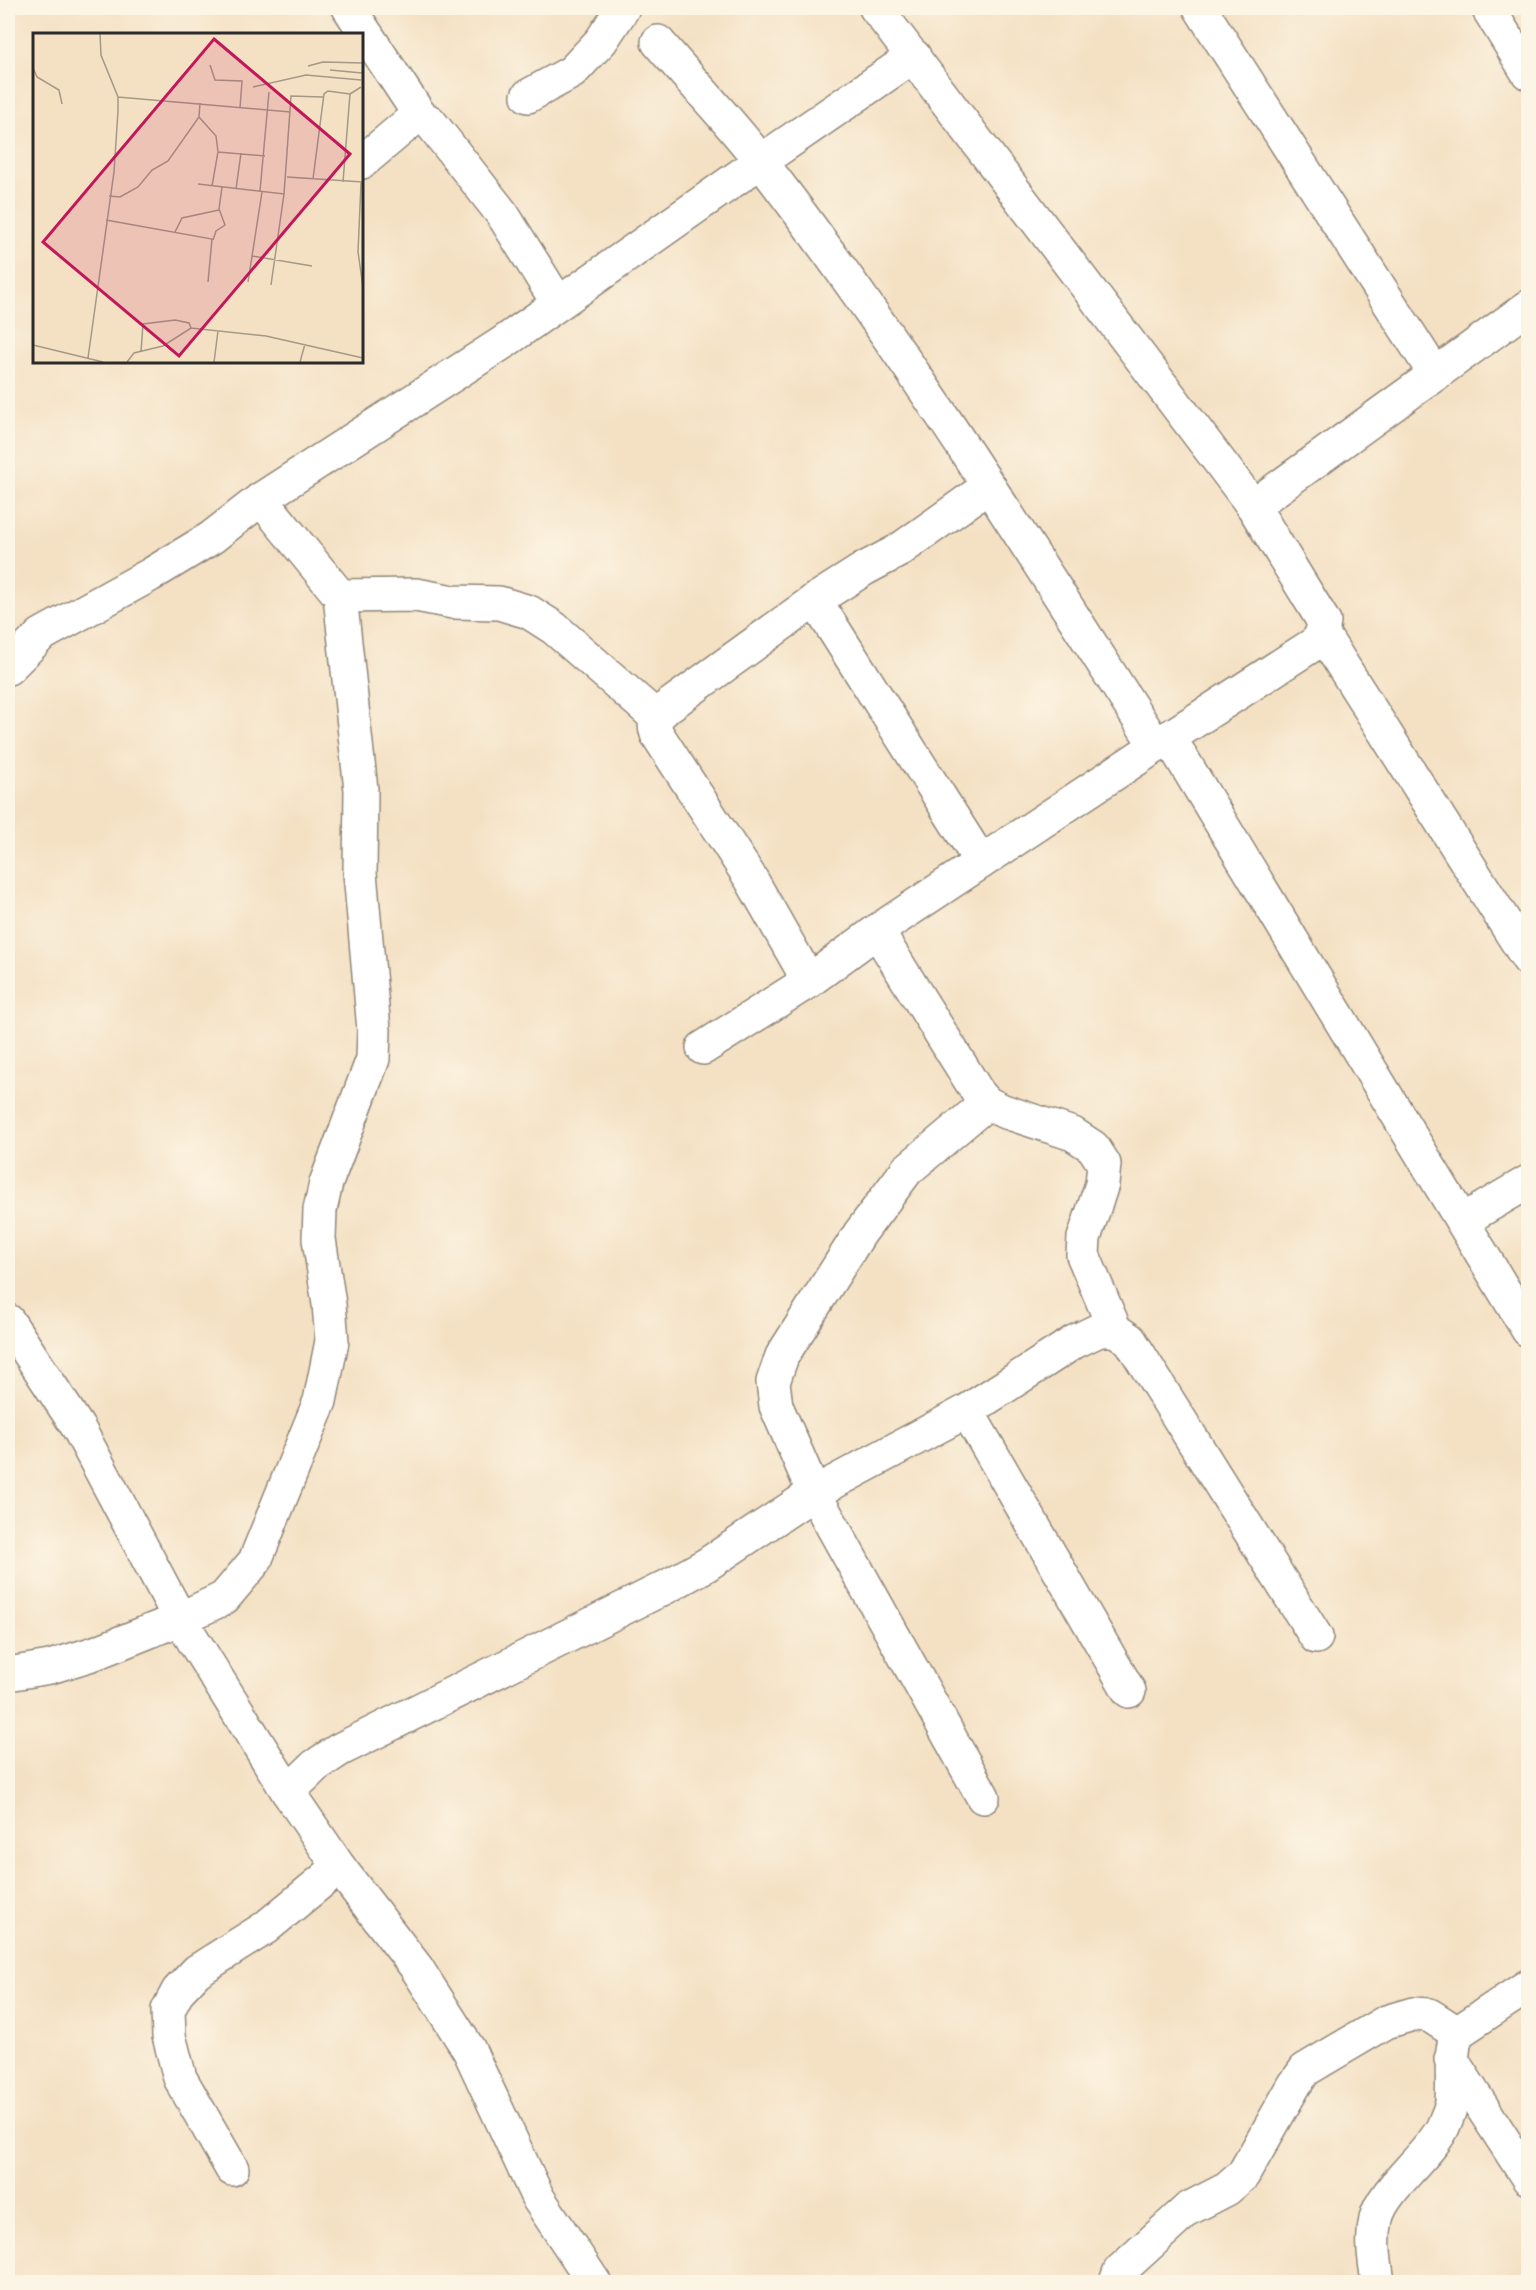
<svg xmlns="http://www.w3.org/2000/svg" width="1536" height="2290" viewBox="0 0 1536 2290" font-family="'Libre Bodoni',serif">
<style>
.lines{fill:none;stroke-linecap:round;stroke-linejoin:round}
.minor-casing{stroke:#908678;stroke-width:36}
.minor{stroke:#fff;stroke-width:33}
.inset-road{fill:none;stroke:#a49887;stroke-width:1.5}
.view{fill:#c2185b;fill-opacity:0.15;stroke:#c2185b;stroke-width:3}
.inset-edge{fill:none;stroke:#2b2b2b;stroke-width:3}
</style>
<rect width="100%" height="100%" fill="#fcf5e5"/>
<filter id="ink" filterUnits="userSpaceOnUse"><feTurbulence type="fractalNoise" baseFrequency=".0167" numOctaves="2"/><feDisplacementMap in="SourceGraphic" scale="12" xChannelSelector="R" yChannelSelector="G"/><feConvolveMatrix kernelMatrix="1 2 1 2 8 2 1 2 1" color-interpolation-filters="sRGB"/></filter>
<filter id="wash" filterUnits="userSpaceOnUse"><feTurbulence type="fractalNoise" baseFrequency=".008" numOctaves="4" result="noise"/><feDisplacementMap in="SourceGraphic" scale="24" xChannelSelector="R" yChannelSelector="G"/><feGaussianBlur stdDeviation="1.35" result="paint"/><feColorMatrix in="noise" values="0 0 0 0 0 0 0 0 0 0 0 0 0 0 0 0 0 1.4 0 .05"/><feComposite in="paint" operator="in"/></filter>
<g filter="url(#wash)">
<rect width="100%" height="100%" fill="#f4e1c4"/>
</g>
<g filter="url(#ink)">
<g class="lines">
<defs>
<g id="minor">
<path d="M349,8l72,109"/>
<path d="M1200,8l235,366"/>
<path d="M1488,8l40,65"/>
<path d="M658,42c34,40 72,79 104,121 143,186 267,385 394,583"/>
<path d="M528,96l44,-24 29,-31 22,-33"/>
<path d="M362,162l50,-42 9,-3 9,5 73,93 55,88"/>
<path d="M1253,506l275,-199"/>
<path d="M340,596l76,-1 37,7 46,1 30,9 25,16 102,89"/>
<path d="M815,600l166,262"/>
<path d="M1322,633l206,326"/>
<path d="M8,668l33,-33 109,-60 61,-37 50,-39 243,-157 257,-181 153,-105"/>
<path d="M1169,737l359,593"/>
<path d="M877,931l101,162 9,10 16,8 70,23 20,13 11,17 -2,20 -18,54 -1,17 32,75"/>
<path d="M809,981l-58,-102 -94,-145c-5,-13 0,-18 10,-27l148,-107 49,-31 34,-18 91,-65"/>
<path d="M703,1048l106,-67 68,-50 279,-185 161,-104 5,-9 2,-11 -71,-116 -377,-498"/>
<path d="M1462,1221l66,-39"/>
<path d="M8,1321l71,108 101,190 108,173 51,75 77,100 53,83 69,148 56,84"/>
<path d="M967,1411l162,280"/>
<path d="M8,1674l42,-7 45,-14 85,-34 44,-21 31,-37 65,-160 12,-60 -3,-37 -10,-65 1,-29 6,-27 47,-124 1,-29 -14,-157 1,-83 -21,-194 -79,-97"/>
<path d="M288,1792l27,-26 24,-16 329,-164 38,-21 108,-72 153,-82 107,-69 25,-12h16l15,10 186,297"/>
<path d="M983,1797l-169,-304 -38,-87 -3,-24 9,-26 78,-123 47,-63 80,-67"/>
<path d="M1451,2059l77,119"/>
<path d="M232,2169l-52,-91 -11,-42 -1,-26 10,-19 19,-20 68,-43 74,-61"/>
<path d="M1116,2282l4,-11 68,-62 39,-20 16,-14 52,-91 10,-14 15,-9 66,-39 27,-8 16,1 28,18"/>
<path d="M1378,2282c-3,-21 -7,-41 -2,-63 6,-29 53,-63 67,-92 3,-8 8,-18 9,-26 2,-24 -3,-45 5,-68l71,-47"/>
</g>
</defs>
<!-- minor casing -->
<use href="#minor" class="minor-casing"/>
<!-- minor -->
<use href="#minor" class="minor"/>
</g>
</g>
<!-- overview -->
<g transform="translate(33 33)">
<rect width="330" height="330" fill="#f4e1c4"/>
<path class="inset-road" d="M177,32l5,15 27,1 -2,27M275,33l15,-4 40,1M0,35l4,9 22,13 3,14M297,37l32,3M220,54l53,-12 55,5M85,64l172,15M166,84l17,19 2,16 -6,34M185,119l47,4M254,144l76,5M280,146l11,-85 4,-3 22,3M310,149l7,-88 11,-7M328,150l-3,69 5,35M165,151l86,10 7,-98 32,1M203,156l5,-36M227,158l9,-99M76,163l11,1 18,-10 14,-17 16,-9 31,-44 1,-14M73,187l106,19 -4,43M142,199l7,-14 37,-8M180,207l3,-9 9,-6 -6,-16 3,-22M219,223l60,10M215,249l14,-90M238,252l13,-91M0,312l70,17M108,319l2,-28 32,-4 14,3 2,5M55,325l26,-186 4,-61v-14l-17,-42 -1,-21M94,329l7,-9 29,-7 28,-18 75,8 97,22M181,329l4,-31M267,329l5,-18"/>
<path class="view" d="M181,6l136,115 -171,202 -136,-114z"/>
<rect width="330" height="330" class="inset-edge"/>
</g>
<!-- margin -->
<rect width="1536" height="2290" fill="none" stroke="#fcf5e5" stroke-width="30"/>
</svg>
